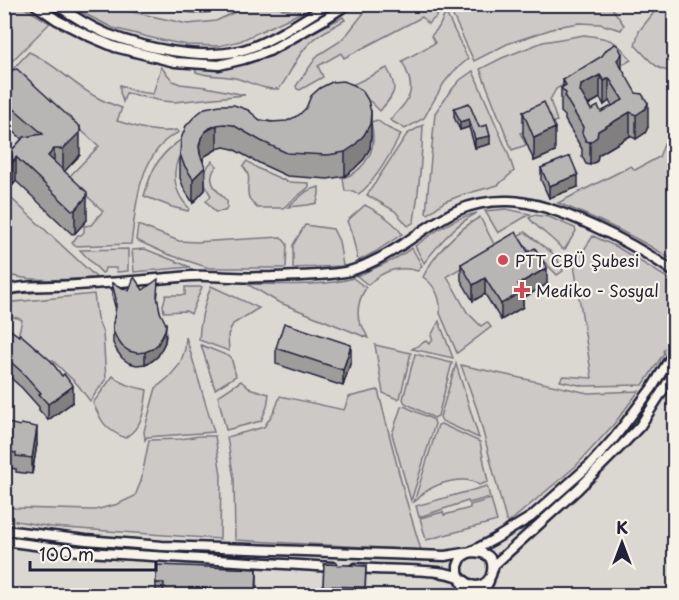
<svg xmlns="http://www.w3.org/2000/svg" width="679" height="600" viewBox="0 0 679 600" font-family="'Playpen Sans',sans-serif">
<style>
.built{fill:#dbd8d2}
.green{fill:#cdc9c6;stroke:#787680;stroke-width:1.5}
.lines{fill:none;stroke-linecap:round;stroke-linejoin:round}
.minor-casing{stroke:#22223b;stroke-width:13}
.minor{stroke:#f7f3e8;stroke-width:8}
.wall{fill:#9e9d9c;stroke:#22223b;stroke-width:1.5;fill-rule:evenodd}
.shaded-wall{fill:#817f7f;stroke:#22223b;stroke-width:1.5}
.building{fill:#b8b6b5;stroke:#22223b;stroke-width:1.5;fill-rule:evenodd}
.poi-dot{fill:#d1495b;stroke:#f7f3e8;stroke-width:2}
.labels{text-anchor:middle;dominant-baseline:central;stroke-width:4.5;stroke-linejoin:round;paint-order:stroke}
.poi-label{font-size:16px;fill:#22223b;stroke:#f7f3e8;text-anchor:start}
</style>
<rect width="100%" height="100%" fill="#eae6de"/>
<filter id="ink" filterUnits="userSpaceOnUse"><feTurbulence type="fractalNoise" baseFrequency=".0167" numOctaves="2"/><feDisplacementMap in="SourceGraphic" scale="12" xChannelSelector="R" yChannelSelector="G"/><feConvolveMatrix kernelMatrix="1 2 1 2 8 2 1 2 1" color-interpolation-filters="sRGB"/></filter>
<g filter="url(#ink)">
<!-- built -->
<rect class="built" x="5" y="5" width="669" height="590"/>
<!-- green -->
<g class="green">
<path d="M5,4l15,1 30,18 -45,45z"/>
<path d="M67,5h33l88,19 28,-3 19,-9 11,-7h31l5,4 20,3 -62,29 -21,5 -32,-1 -31,-6 -43,-11z"/>
<path d="M147,5l83,-1v1c-24,16 -57,5 -83,0z"/>
<path d="M370,5l71,-1 1,2 -6,11 -8,7 -6,-7 -78,41 -3,-5 -23,13 5,11 -23,13 -3,-1 -1,-3 22,-31 21,-13 9,-9z"/>
<path d="M448,5h162l14,20 -3,5 -21,-6 -20,-1 -19,3 -54,18 -33,17z"/>
<path d="M660,5h14v65c-15,5 -29,-15 -39,-25l4,-14z"/>
<path d="M447,15l21,44 -15,13 -9,11 -20,35 -19,11 -15,-9c22,-23 27,-29 12,-59l33,-18 -4,-7 8,-9 5,-11z"/>
<path d="M343,17l2,3c-16,9 -32,17 -43,32 -9,12 -14,26 -23,37 -16,1 -29,-7 -44,-11 -13,-3 -27,-1 -39,-6l-1,-4 34,-1 34,-9z"/>
<path d="M584,35c25,3 32,4 47,25l-7,4 -5,-3h-14l-49,28 -6,11 7,21 -37,12 6,12 -14,5 -32,-81 22,-11 41,-16z"/>
<path d="M29,52c27,12 45,34 71,47 7,4 15,6 22,9l-5,13c20,6 39,13 60,9l2,2c-5,3 -12,6 -16,11 -26,27 -27,65 -32,101l-56,2 -3,-3 6,-8h3l3,-3v-6l7,-1 12,-14 -35,-33 31,-32 -87,-76z"/>
<path d="M161,67l12,14 7,3 26,3 39,8 -71,7 -12,-1 -36,-8 -3,9 -3,-10v-7l14,6 19,3z"/>
<path d="M387,68c12,22 8,25 -7,43l-9,-9 -17,-8 1,-4 -3,-5z"/>
<path d="M473,71l35,82 6,18 -16,14 -36,10 -18,7 -16,12 -2,-1 9,-100 13,-19 12,-14z"/>
<path d="M377,120l11,8 13,6c-7,14 -29,53 -43,60l-5,-3h-8l-2,-13c17,-5 31,-22 30,-41 0,-5 -1,-10 -2,-15z"/>
<path d="M423,125c-1,33 -4,65 -9,97l-6,4 -13,-15 -28,-16 40,-61z"/>
<path d="M674,129v132c-36,-24 -76,-42 -116,-58l73,-37 4,4 24,-13 6,-15z"/>
<path d="M185,137c-1,10 -3,13 -7,22 -7,18 -2,36 11,49l-1,3 -16,-4 -28,-11c8,-29 15,-42 41,-59z"/>
<path d="M212,161l5,5c-13,14 0,25 10,35v7l-2,3 -10,1 -9,-11 5,-5c-8,-13 -10,-23 1,-35z"/>
<path d="M247,161l12,8 29,13 21,1v4l-26,21h-26c-1,-1 -6,-7 -7,-8 -7,-13 5,-20 -7,-34z"/>
<path d="M319,187v7l-2,9 -9,2 -20,2 19,-16z"/>
<path d="M5,193l9,8 83,77c-31,1 -62,5 -92,-4z"/>
<path d="M365,205c14,8 28,15 37,29l-27,18 -17,9 -6,-27 -5,-13z"/>
<path d="M506,209l24,5 -32,19 -13,-22z"/>
<path d="M477,213c-23,12 -37,30 -53,50l-9,-17c19,-14 38,-28 62,-33z"/>
<path d="M534,215l15,2 26,11 1,3 -11,18h-3c-10,-12 -23,-19 -33,-31z"/>
<path d="M480,217l16,31 -49,28 20,36 14,14 6,-4 4,5 -34,26 -17,-40c1,-15 -4,-27 -17,-36 12,-24 34,-47 57,-60z"/>
<path d="M138,225l41,16 17,1 85,-5 6,7 -1,24h-77l-42,-14 -31,-14z"/>
<path d="M305,225l28,4 6,12 4,25 -50,2v-23z"/>
<path d="M525,232l31,24 7,15 -6,4 -23,-24 -3,2 -14,-17z"/>
<path d="M593,236l24,11 57,35v54l-7,12h-2l-2,3 1,2 -21,32 -59,1 -24,-5 2,-4 2,-1 28,2 -18,-113z"/>
<path d="M412,248l10,18 -4,5c-20,-6 -36,0 -50,14l-11,-9 36,-16z"/>
<path d="M128,249v22l-11,1 -1,-4h-11l-1,4 -2,1 -22,-23z"/>
<path d="M145,249l45,18 -56,5 -2,-22z"/>
<path d="M353,278l13,10c-8,12 -10,24 -6,37h2l6,13 -90,-36 -31,-18c32,0 77,3 106,-6z"/>
<path d="M211,286l48,22 -26,16 -5,11 1,16 -30,-11c1,-20 5,-36 12,-54z"/>
<path d="M185,287h17l-11,27 -5,-3 -22,1 -1,-7 3,-10h19z"/>
<path d="M94,294l3,24 6,15 3,46 -16,22 -12,-16 -26,-25 -7,5 -28,-24 5,-21 -4,-2 -13,-2 -1,-13z"/>
<path d="M439,321l14,37 -41,-9 14,-8 3,3 4,-4 -2,-4z"/>
<path d="M186,337l28,95 -67,5 -2,3 -1,-9 12,-43 13,-11 11,-13 5,-15z"/>
<path d="M201,345l30,12 5,19 -21,13z"/>
<path d="M375,345l36,8 -11,45 -3,1 -14,-6z"/>
<path d="M415,354l37,9 -14,53 -4,2 -29,-15 -2,-4z"/>
<path d="M456,364l23,74 -37,-17 -2,-4z"/>
<path d="M461,365l127,28 51,-2 -25,33 -38,42 -69,58 -30,-115z"/>
<path d="M113,376c9,9 22,11 34,14 -3,21 -3,35 -22,48 -20,-9 -23,-15 -32,-35z"/>
<path d="M241,381l8,7 20,6 -2,13 -6,14 -35,9 -8,-34z"/>
<path d="M378,390l26,103 17,57 -186,-10 -1,-61 -7,-42 37,-10 11,-17 5,-14 64,14 5,-13z"/>
<path d="M404,406l30,14 1,4 -24,77 -19,-67 9,-27z"/>
<path d="M441,424l39,18 8,40 -9,3c-14,-11 -41,-2 -54,7 -5,4 -6,7 -11,10l24,-77z"/>
<path d="M199,436h16l6,39 -1,64 -169,-12 -46,-8v-13l10,2 80,2 23,-6 17,-8 6,-15 8,-41 32,-1z"/>
<path d="M487,486l3,11 -21,6 -1,-2 -49,16 -3,-11z"/>
<path d="M491,499l6,22 -71,19 -6,-22 23,-6 1,3 26,-7v-3z"/>
</g>
<g class="lines">
<defs>
<g id="minor">
<path d="M34,4l23,16 32,16 26,11 60,15 44,3 25,-6 25,-8 56,-32 23,-15"/>
<path d="M55,4c16,11 34,22 52,30 37,14 93,26 132,17 28,-6 65,-32 90,-47"/>
<path d="M4,291c20,-7 51,-4 73,-6 30,-2 60,-4 91,-7 13,-1 27,-3 40,-2 8,0 16,1 23,1 14,1 27,0 41,0 24,-1 49,-1 73,-5 12,-2 22,-8 33,-13 48,-25 72,-60 131,-58 46,1 128,44 165,71"/>
<path d="M4,530l82,10 76,6 283,10c16,-2 51,-13 47,15 -1,8 -7,14 -15,15 -8,0 -10,-4 -16,-8 -5,-3 -16,-5 -23,-6 -27,-3 -55,-2 -83,-4"/>
<path d="M4,541l83,11 246,15"/>
<path d="M493,569l1,-4 84,-76 45,-45 17,-18 34,-53"/>
<path d="M467,596l-9,-24v-6l2,-5 3,-5 30,-16 38,-23 60,-53 24,-27 37,-49 22,-36"/>
<path d="M484,596v-5l5,-10"/>
</g>
</defs>
<!-- minor casing -->
<use href="#minor" class="minor-casing"/>
<!-- minor -->
<use href="#minor" class="minor"/>
</g>
<!-- wall -->
<g class="wall">
<path d="M622,70l26,57 -3,6 -9,6 -6,-3 -32,19 -1,6 -7,4 -4,-1 -4,-8v-7l-17,-29v-4l-4,-4v-24l2,-1v-7zM600,98l4,7 5,-4 3,5 -11,6 -10,-2 -3,-5z"/>
<path d="M4,79l76,76 -16,16 23,49 -12,13 -3,1 -56,-53 -3,4 -2,-11v-23l11,-12 -18,-16z"/>
<path d="M454,108l25,19 11,17 -15,4 -6,-21 -9,3 -6,-13z"/>
<path d="M523,112l32,40 -21,9 -11,-26z"/>
<path d="M260,120l111,16 -1,12 -6,11 -10,10 -9,7 -17,3 -41,-3 -26,-12 -28,-15 -9,-2 -7,2 -12,7 -2,4 2,30 -12,13 -9,-14 -4,-11v-24l6,-28z"/>
<path d="M541,168l37,19 -29,11 -8,-18z"/>
<path d="M461,264l86,20 -24,14v9l-22,13 -16,-26 -12,7 -12,-21z"/>
<path d="M112,283l17,8 14,-1 15,2 -1,8 9,36 -1,6 -7,14 -6,5 -7,3 -8,1 -8,-2 -7,-5 -5,-7 -4,-8v-19l3,-14 -4,-15z"/>
<path d="M4,303l6,17 -2,7 65,75 -25,18 -9,-10v-3l-17,-19 -18,-16z"/>
<path d="M276,348l75,13 -8,25 -67,-22z"/>
<path d="M4,422l33,22 -5,30 -16,-2v-3l-12,-2z"/>
<path d="M324,564l42,2 -1,30h-42z"/>
<path d="M257,569v27h-101v-13z"/>
</g>
<!-- shaded-wall -->
<g class="shaded-wall">
<path d="M622,54v23l-5,-17z"/>
<path d="M600,75v23l-19,11 -1,-18 1,-6z"/>
<path d="M609,78v23l-5,4v-24z"/>
<path d="M648,103v24l-3,6 -9,6v-24z"/>
<path d="M371,112v24l-1,12 -6,11 -10,10 -9,7v-24z"/>
<path d="M630,112v24l-32,19 -1,6 -7,4v-23l8,-11z"/>
<path d="M469,119v8l-9,3v-8z"/>
<path d="M217,125v24l-12,7 -4,6 -2,-16 2,-8 4,-6z"/>
<path d="M80,127v28l-17,18v-24z"/>
<path d="M555,128v24l-21,9v-23z"/>
<path d="M490,136v8l-15,4v-9z"/>
<path d="M54,149v24l-6,-17z"/>
<path d="M16,157v24l-3,4v-23z"/>
<path d="M205,167v23l-12,13v-24z"/>
<path d="M578,175v12l-29,11v-12z"/>
<path d="M87,196v24l-12,13v-23z"/>
<path d="M547,268v16l-24,14v9l-22,13v-16l17,-20z"/>
<path d="M485,278v16l-12,7v-16z"/>
<path d="M10,304v16l-6,20v-16z"/>
<path d="M166,324l-1,18 -7,14 -6,5 -7,3v-12z"/>
<path d="M351,345v16l-8,25v-16z"/>
<path d="M73,386v16l-25,18v-16z"/>
<path d="M37,427v17l-5,30v-16z"/>
</g>
<!-- building -->
<g class="building">
<path d="M615,44l3,2 4,8 -5,6 19,33 6,1 6,9 -3,6 -9,6 -6,-3 -32,19 -1,6 -7,5 -4,-1 -4,-8 1,-6 -18,-30 1,-4 -5,-5 5,-3 -3,-5 39,-24 5,-7zM600,75l4,6 5,-3 14,22 -22,12 -3,-6 -7,4 -11,-19 1,-6z"/>
<path d="M17,69l63,58v5l-17,17h-9l-6,7 39,36v4l-12,14h-3l-56,-53 -3,5 -2,-11 13,-14 19,-3 -39,-34v-21l8,-9z"/>
<path d="M343,81l11,4 9,7 5,8 3,12 -1,12 -6,11 -10,11 -9,6 -17,3 -41,-2 -26,-12 -28,-16 -9,-1 -7,1 -7,3 -5,4 -4,6 -2,8 1,8 5,13 -12,12 -9,-14 -4,-11 1,-15 5,-13 9,-10 10,-8 15,-3h14l14,5 12,10 11,2 16,-1 12,-6 7,-7 5,-12 9,-8 12,-6z"/>
<path d="M544,102l11,26 -21,10 -11,-26z"/>
<path d="M469,103l10,24 8,-2 3,11 -15,3 -6,-20 -9,3 -6,-14z"/>
<path d="M570,156l8,19 -29,11 -8,-18z"/>
<path d="M516,232l12,20 7,-4 12,20 -29,16 5,7 -22,13 -16,-26 -12,7 -12,-21z"/>
<path d="M134,277l9,13 15,-11 -1,17 3,16 6,12 -1,6 -7,14 -6,5 -7,3 -8,1 -8,-2 -7,-5 -5,-7 -4,-8v-7l3,-17v-8l-4,-16 17,8z"/>
<path d="M4,303l6,1 -6,20z"/>
<path d="M284,323l67,22 -8,25 -67,-22z"/>
<path d="M4,325l15,11 1,-2 31,27 11,15 2,-2 9,12 -25,18 -9,-10 2,-1 -19,-21 -18,-16z"/>
<path d="M4,422l16,4 1,-2 16,3 -5,31 -16,-2v-3l-12,-2z"/>
<path d="M324,564l42,2 -1,21 -42,-1z"/>
<path d="M157,565l100,4 -1,22 -67,-3v8h-26l1,-13h-8z"/>
</g>
</g>
<!-- markers -->
<g class="poi-dot">
<circle cx="503" cy="260" r="6"/>
<path d="M519 281h6v6h6v6h-6v6h-6v-6h-6v-6h6z"/>
</g>
<g class="labels">
<!-- poi labels -->
<g class="poi-label">
<text x="515" y="260">PTT CBÜ Şubesi</text>
<text x="536" y="290">Mediko - Sosyal</text>
</g>
</g>
<!-- margin -->
<rect width="679" height="600" fill="none" stroke="#f7f3e8" stroke-width="24"/>
<rect x="12" y="12" width="655" height="576" fill="none" stroke="#22223b" stroke-width="2" filter="url(#ink)"/>
<!-- north arrow -->
<g transform="translate(622 543)" stroke="#f7f3e8" stroke-width="4.5" paint-order="stroke">
<path d="M0-4.5L10 22L0 15L-10 22Z" fill="#22223b"/>
<text y="-9" font-size="16" font-weight="bold" text-anchor="middle" fill="#22223b">K</text>
</g>
<!-- scale -->
<path d="M30 561v9h126v-9" fill="none" stroke="#22223b" stroke-width="3"/>
<text x="39" y="561" font-size="18" fill="#22223b" stroke="#f7f3e8" stroke-width="4.5" paint-order="stroke">100 m</text>
</svg>
